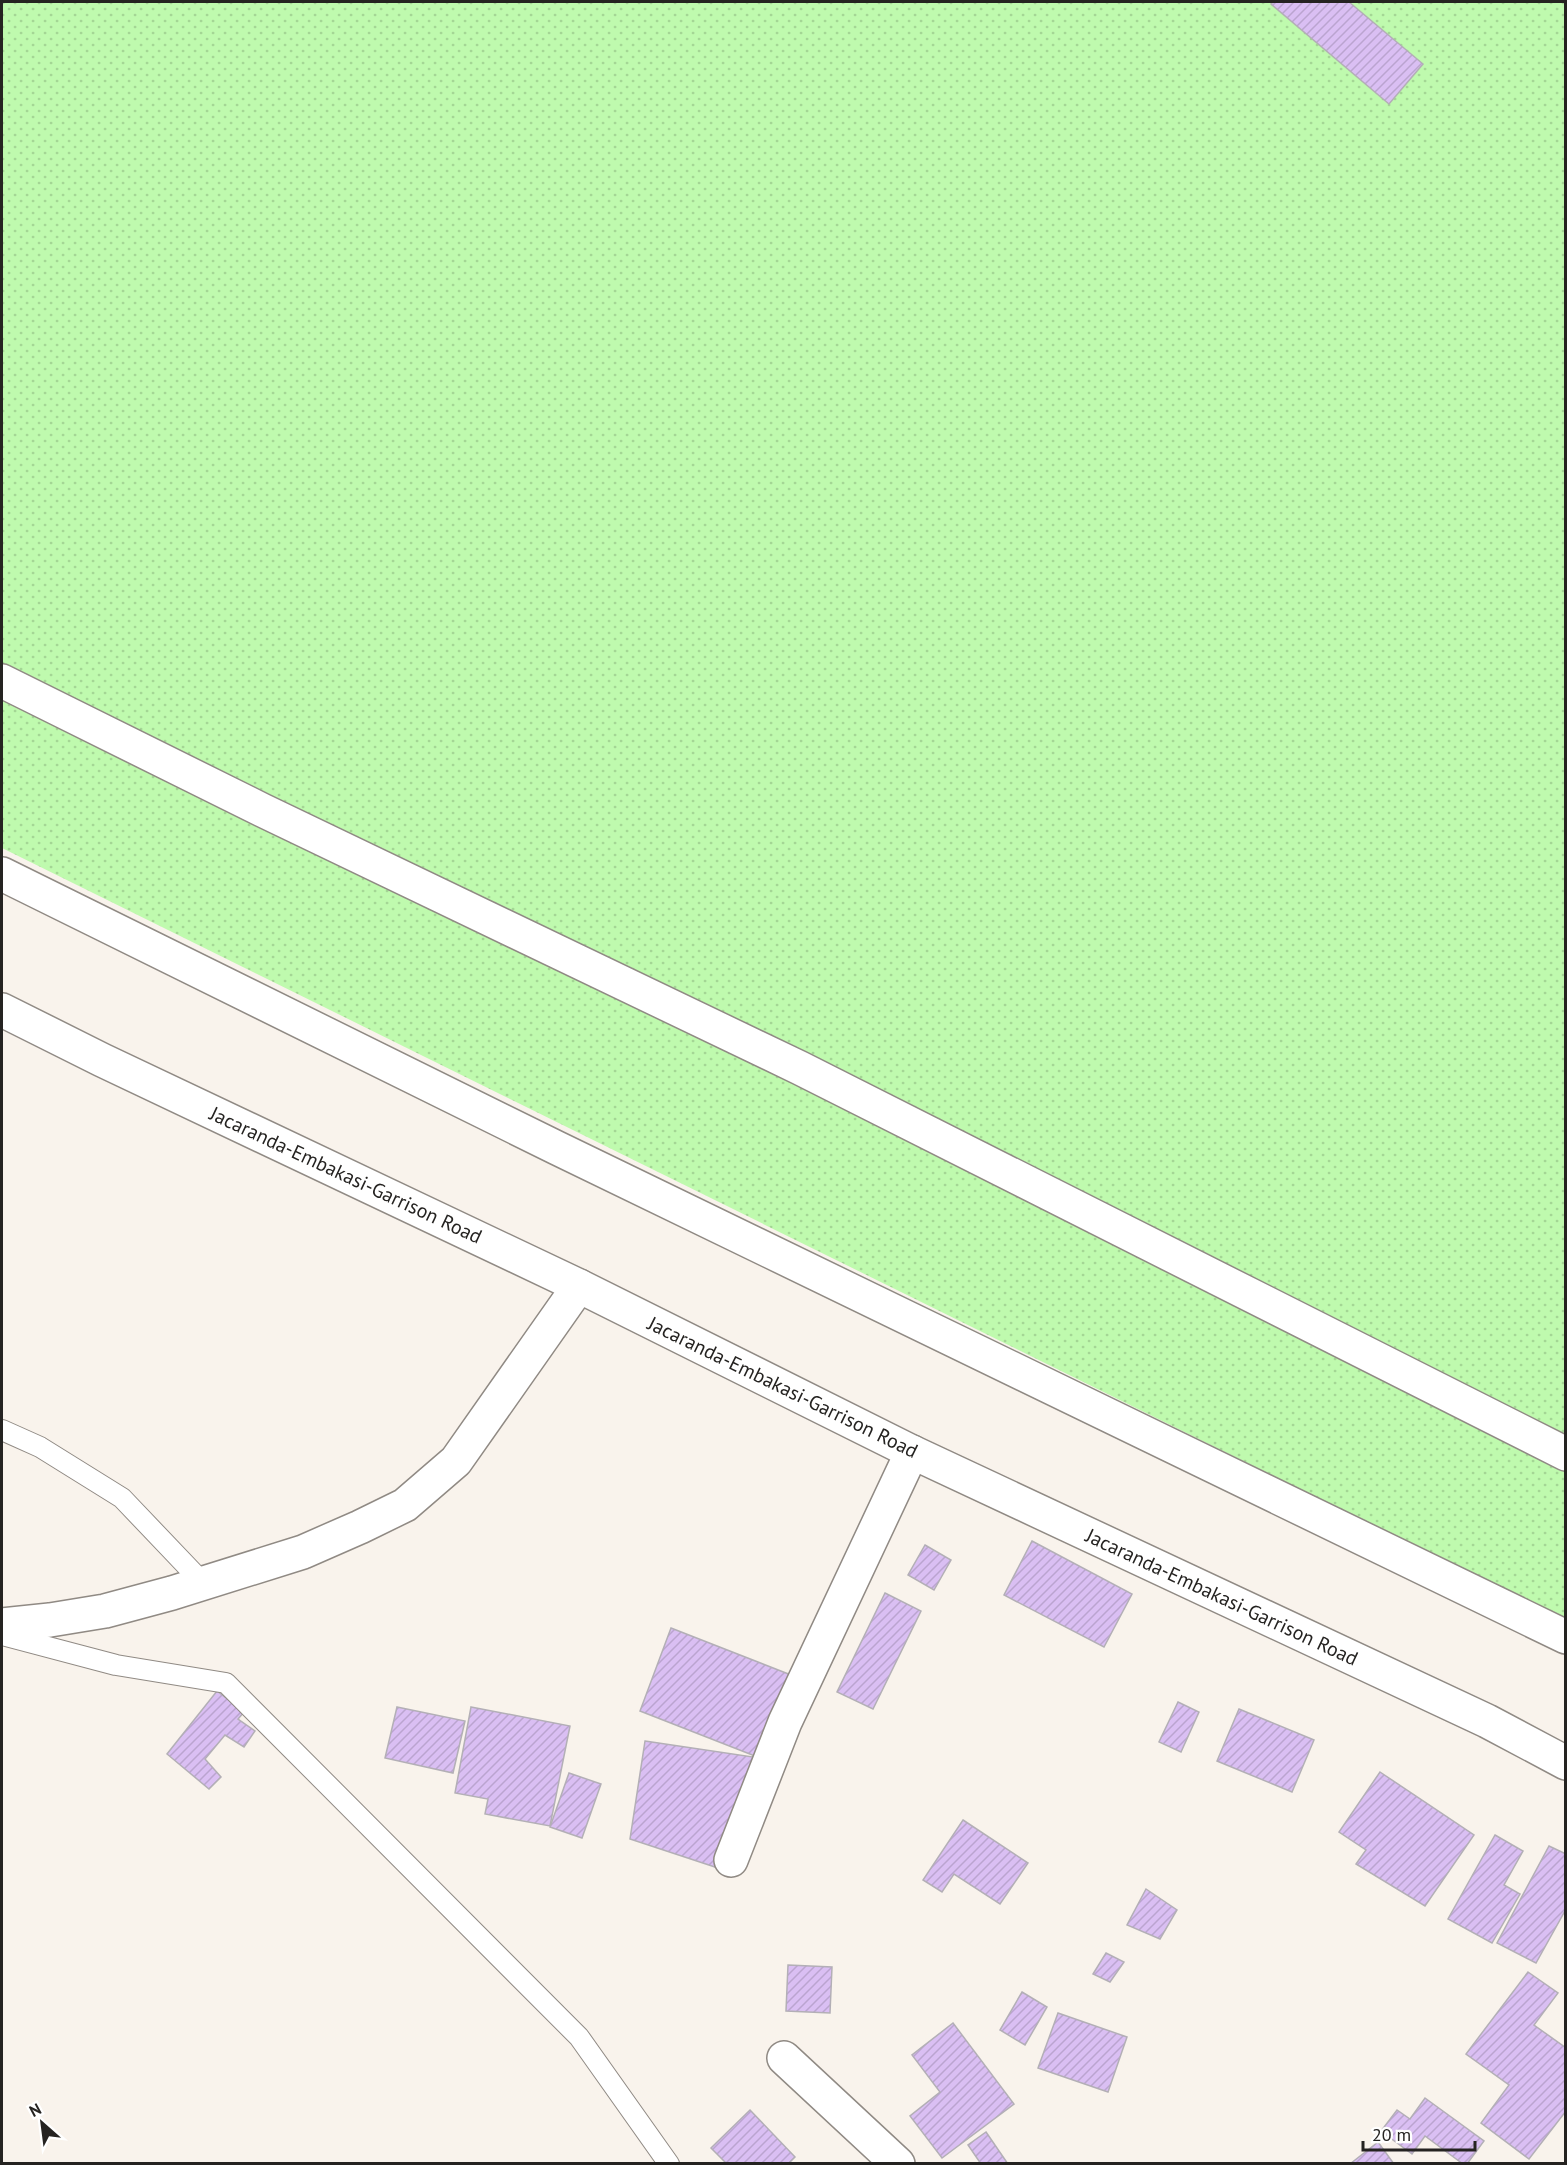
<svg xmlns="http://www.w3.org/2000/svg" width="1567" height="2165" viewBox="0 0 1567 2165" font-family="'PT Sans',sans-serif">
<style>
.green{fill:url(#green-dots)}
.building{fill:url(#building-hatch);stroke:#b3afb6;stroke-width:1.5}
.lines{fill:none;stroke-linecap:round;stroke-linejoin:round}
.service-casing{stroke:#908a84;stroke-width:22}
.minor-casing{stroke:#908a84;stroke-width:36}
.tertiary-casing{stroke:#908a84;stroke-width:36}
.service{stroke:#fff;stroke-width:20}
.minor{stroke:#fff;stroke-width:33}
.tertiary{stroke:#fff;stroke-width:33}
.labels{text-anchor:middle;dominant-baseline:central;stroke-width:6;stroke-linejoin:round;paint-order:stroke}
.street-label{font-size:20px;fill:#252321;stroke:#fff}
</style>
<defs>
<pattern id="green-dots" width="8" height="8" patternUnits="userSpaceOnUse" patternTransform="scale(1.5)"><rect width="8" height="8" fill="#bffaae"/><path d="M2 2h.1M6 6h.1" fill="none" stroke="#a4d695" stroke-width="1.8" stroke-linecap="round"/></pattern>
<pattern id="building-hatch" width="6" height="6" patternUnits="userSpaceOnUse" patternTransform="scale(1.5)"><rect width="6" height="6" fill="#dabff3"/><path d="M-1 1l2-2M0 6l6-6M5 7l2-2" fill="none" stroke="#bba4d0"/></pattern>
</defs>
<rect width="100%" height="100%" fill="#f9f3ec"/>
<!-- green -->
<path class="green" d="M2,2h1563v1618l-1563,-772z"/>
<!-- building -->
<g class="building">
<path d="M1273,2h76l74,62 -34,40 -118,-100z"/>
<path d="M1032,1541l100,53 -28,53 -100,-52z"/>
<path d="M925,1545l26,15 -17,30 -26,-15z"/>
<path d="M885,1593l36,18 -48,98 -36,-17z"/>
<path d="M671,1628l120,47 -31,83 -120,-47z"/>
<path d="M217,1691l27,21 -6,7 17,12 -11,16 -19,-12 -20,24 16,18 -12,12 -42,-35z"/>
<path d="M1178,1702l21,10 -18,40 -22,-10z"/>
<path d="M397,1707l68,14 -12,52 -68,-15z"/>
<path d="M471,1707l99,19 -20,100 -65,-12 3,-15 -33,-6z"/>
<path d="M1239,1709l75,31 -22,52 -75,-31z"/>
<path d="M645,1741l115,17 -45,109 -85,-28z"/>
<path d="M1380,1772l94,63 -49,71 -69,-42 10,-14 -27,-18z"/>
<path d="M569,1773l32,11 -19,54 -32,-11z"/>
<path d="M963,1820l65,43 -28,41 -46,-30 -12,18 -19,-12z"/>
<path d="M1495,1835l28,16 -19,34 16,9 -28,49 -44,-24z"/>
<path d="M1549,1846l17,8v55l-30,54 -39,-20z"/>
<path d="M1146,1889l31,21 -17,29 -33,-14z"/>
<path d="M1106,1953l18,9 -14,20 -17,-8z"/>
<path d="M788,1965l44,2 -2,46 -44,-2z"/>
<path d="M1528,1972l30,21 -24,32 32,23v63l-37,48 -48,-36 28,-38 -43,-31z"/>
<path d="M1022,1992l25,15 -22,38 -25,-15z"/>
<path d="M1058,2013l69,24 -19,55 -70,-24z"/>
<path d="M953,2023l61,81 -72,54 -32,-42 30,-24 -28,-37z"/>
<path d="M1425,2098l59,43 -17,23h-4l-38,-28 -13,18 -31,-23 16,-21 13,9z"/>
<path d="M750,2110l45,47 -7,7h-61l-16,-16z"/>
<path d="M986,2132l22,32h-27l-13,-19z"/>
<path d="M1378,2142l16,22h-44z"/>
</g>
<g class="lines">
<defs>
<g id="service">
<path d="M2,1430l38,17 82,51 81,85"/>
<path d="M2,1635l114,30 110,18 353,354 90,127"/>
</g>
<g id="minor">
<path d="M2,681l260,129 538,258 766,386"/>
<path d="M2,874l555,274 1009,489"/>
<path d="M2,1625l48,-5 55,-9 67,-18 131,-41 57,-25 45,-22 51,-44 123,-175"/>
<path d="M731,1860l54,-138 127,-270"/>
<path d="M784,2058l114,106"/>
</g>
<path id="tertiary" d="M2,1010l100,50 477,226 333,166 575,269 79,42"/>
</defs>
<!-- service casing -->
<use href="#service" class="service-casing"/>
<!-- minor casing -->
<use href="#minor" class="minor-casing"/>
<!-- tertiary casing -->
<use href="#tertiary" class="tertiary-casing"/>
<!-- service -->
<use href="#service" class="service"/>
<!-- minor -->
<use href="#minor" class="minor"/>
<!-- tertiary -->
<use href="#tertiary" class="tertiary"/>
</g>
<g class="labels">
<!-- street labels -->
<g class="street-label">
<text transform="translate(346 1175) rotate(25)">Jacaranda-Embakasi-Garrison Road</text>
<text transform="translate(783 1387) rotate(26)">Jacaranda-Embakasi-Garrison Road</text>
<text transform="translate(1222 1597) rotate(25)">Jacaranda-Embakasi-Garrison Road</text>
</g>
</g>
<!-- border -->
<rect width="1567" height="2165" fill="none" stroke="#252321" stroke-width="6"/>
<!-- north arrow -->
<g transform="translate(42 2123) rotate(332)" stroke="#ffffff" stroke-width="4.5" paint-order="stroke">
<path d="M0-4.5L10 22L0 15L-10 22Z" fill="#252321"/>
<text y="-9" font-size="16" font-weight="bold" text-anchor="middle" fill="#252321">N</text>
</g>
<!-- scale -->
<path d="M1363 2141v9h112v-9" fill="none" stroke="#252321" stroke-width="3"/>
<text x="1372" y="2141" font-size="18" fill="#252321" stroke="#ffffff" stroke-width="4.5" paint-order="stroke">20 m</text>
</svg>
